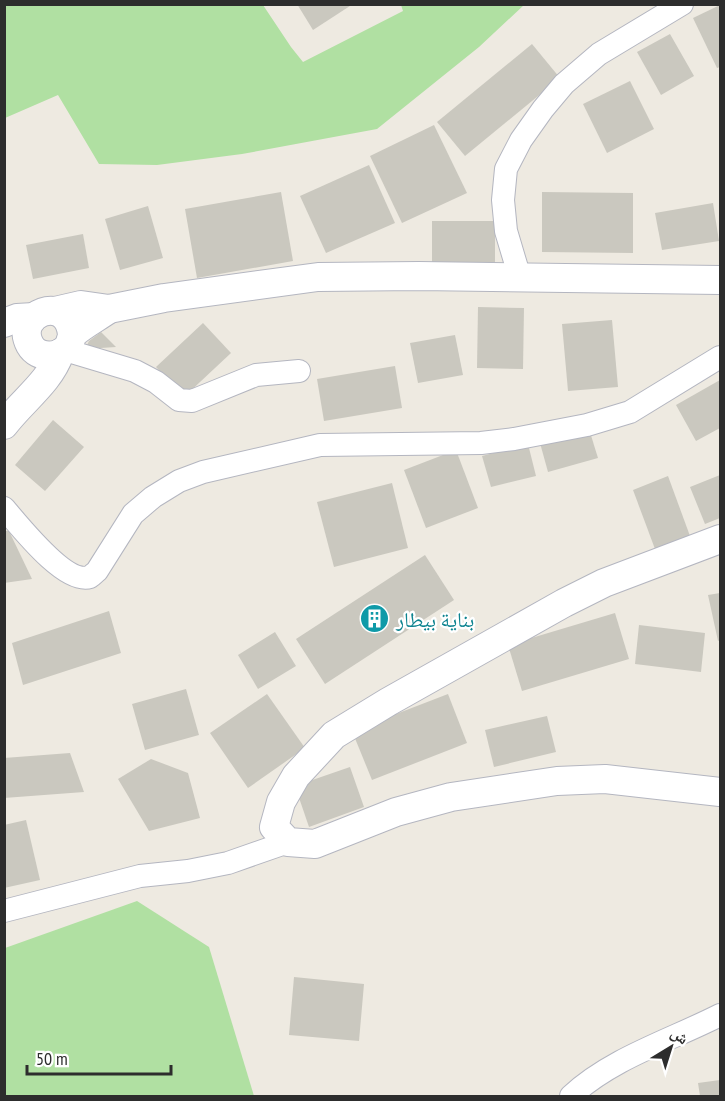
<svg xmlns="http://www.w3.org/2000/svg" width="725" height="1101" viewBox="0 0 725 1101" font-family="'PT Sans Narrow','Noto Naskh Arabic',sans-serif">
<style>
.green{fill:#b0e0a2}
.building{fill:#cac8bf}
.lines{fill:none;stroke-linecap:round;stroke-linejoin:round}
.minor-casing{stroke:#b4b6c0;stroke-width:24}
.tertiary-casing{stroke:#b4b6c0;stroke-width:30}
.minor{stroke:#fff;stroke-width:22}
.tertiary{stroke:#fff;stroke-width:28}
.labels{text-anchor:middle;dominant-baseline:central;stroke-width:4.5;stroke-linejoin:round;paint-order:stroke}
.culture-label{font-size:21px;fill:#0d838f;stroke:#fff;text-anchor:start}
</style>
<rect width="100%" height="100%" fill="#eeeae1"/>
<!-- green -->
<g class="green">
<path d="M5,4l258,1 28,42 12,15 100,-51 -2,-6h123l-45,42 -102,82 -135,25 -85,11 -58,-1 -41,-69 -53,23z"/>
<path d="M137,901l72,46 45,149h-249v-148z"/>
</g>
<!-- building -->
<g class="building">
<path d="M297,4h56l-40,26z"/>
<path d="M720,5v62l-3,1 -24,-50z"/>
<path d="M670,34l24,42 -33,19 -24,-43z"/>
<path d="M532,44l28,34 -95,78 -28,-34z"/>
<path d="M630,81l24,48 -47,24 -24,-49z"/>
<path d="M434,125l33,68 -65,30 -32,-67z"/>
<path d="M369,165l26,58 -69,30 -26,-57z"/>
<path d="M281,192l12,69 -96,17 -12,-69z"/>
<path d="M542,192l91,1v60l-91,-1z"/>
<path d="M713,203l6,38 -57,9 -7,-37z"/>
<path d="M148,206l15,52 -43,12 -15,-51z"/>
<rect x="432" y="221" width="63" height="43"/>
<path d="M83,234l6,34 -56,11 -7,-34z"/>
<path d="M478,307l46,1 -1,61 -46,-1z"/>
<path d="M612,320l6,67 -50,4 -6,-67z"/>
<path d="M203,323l28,30 -47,44 -28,-30z"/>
<path d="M101,332l15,15 -31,2 4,-8z"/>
<path d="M455,335l8,40 -45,8 -8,-40z"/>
<path d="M395,366l7,42 -78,13 -7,-42z"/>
<path d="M720,380v48l-24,13 -20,-36z"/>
<path d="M53,420l31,27 -39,44 -30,-26z"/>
<path d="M589,429l9,29 -50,14 -8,-29z"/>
<path d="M528,444l8,32 -45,11 -9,-31z"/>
<path d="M456,450l22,58 -52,20 -22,-58z"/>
<path d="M720,475v43l-15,6 -15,-37z"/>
<path d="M668,476l22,60 -35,13 -22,-59z"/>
<path d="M392,483l16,65 -74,19 -17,-65z"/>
<path d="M4,531h5l23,48 -28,4z"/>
<path d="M425,555l29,45 -129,84 -29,-45z"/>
<path d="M720,593v47l-2,1 -10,-46z"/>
<path d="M109,611l12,42 -98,32 -11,-42z"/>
<path d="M615,613l14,46 -107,32 -14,-46z"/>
<path d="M639,625l66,8 -4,39 -66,-8z"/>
<path d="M275,632l21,34 -38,23 -20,-34z"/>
<path d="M186,689l13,46 -54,15 -13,-46z"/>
<path d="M267,694l38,54 -57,40 -38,-55z"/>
<path d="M448,694l19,49 -95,37 -20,-49z"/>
<path d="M547,716l9,36 -62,15 -9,-37z"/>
<path d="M70,753l14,39 -80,6v-40z"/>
<path d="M151,759l37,14 12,45 -51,13 -31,-52z"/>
<path d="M350,767l14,40 -55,20 -14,-41z"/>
<path d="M26,820l14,60 -36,8v-63z"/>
<path d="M294,977l70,7 -5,57 -70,-6z"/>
<path d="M720,1080v16h-20l-2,-13z"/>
</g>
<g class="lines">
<defs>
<g id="minor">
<path d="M520,278l-14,-47 -3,-31 3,-31 15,-29 22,-31 21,-25 35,-30 83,-50"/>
<path d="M65,350l70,21 21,11 23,18 13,1 64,-26 43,-4"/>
<path d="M4,508c15,17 61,77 86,69 1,-1 6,-5 7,-6l36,-57 20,-17 26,-16 24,-9 117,-27 161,-2 33,-4 73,-14 43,-13 90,-55"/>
<path d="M4,911l136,-35 48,-5 40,-8 60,-21"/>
<path d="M571,1096c41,-38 100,-56 149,-81"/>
</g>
<g id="tertiary">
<path d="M55,311l26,-6 28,4 55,-11 154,-21 101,-1 301,4"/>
<path d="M4,323l13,-5 17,-1"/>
<path d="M72,334c-5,-42 -59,-20 -42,11 8,14 30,14 39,0 2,-4 2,-9 5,-12 9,-8 24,-16 35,-24"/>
<path d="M4,425c19,-25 45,-42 56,-72"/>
<path d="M720,539l-116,44 -40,20 -176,99 -54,33 -38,41 -15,26 -7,25 14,15 27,2 81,-32 55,-15 106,-16 48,-2 115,13"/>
</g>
</defs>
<!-- minor casing -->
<use href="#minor" class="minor-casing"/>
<!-- tertiary casing -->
<use href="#tertiary" class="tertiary-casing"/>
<!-- minor -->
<use href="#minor" class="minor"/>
<!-- tertiary -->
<use href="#tertiary" class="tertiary"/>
</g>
<!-- icons -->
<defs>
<symbol id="building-disc" viewBox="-11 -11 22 22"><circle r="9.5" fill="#0f9aa8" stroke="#fff"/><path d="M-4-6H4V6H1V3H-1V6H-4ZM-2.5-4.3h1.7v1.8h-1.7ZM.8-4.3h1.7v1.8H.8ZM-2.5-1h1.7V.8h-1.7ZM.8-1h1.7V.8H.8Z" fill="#fff"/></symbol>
</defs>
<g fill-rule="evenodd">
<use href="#building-disc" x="358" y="602" width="33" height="33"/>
</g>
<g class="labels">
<!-- culture labels -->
<g class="culture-label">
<text x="396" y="619">بناية بيطار</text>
</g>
</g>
<!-- border -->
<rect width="725" height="1101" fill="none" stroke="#2d2d2d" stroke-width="12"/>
<!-- north arrow -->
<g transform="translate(671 1047) rotate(38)" stroke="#ffffff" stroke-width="4.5" paint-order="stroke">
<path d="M0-4.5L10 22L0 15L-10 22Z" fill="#2d2d2d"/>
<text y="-9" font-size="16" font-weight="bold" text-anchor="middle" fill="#2d2d2d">ش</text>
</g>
<!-- scale -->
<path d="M27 1065v9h144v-9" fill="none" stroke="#2d2d2d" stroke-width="3"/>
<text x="36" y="1065" font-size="18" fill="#2d2d2d" stroke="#ffffff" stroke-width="4.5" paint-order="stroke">50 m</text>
</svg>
